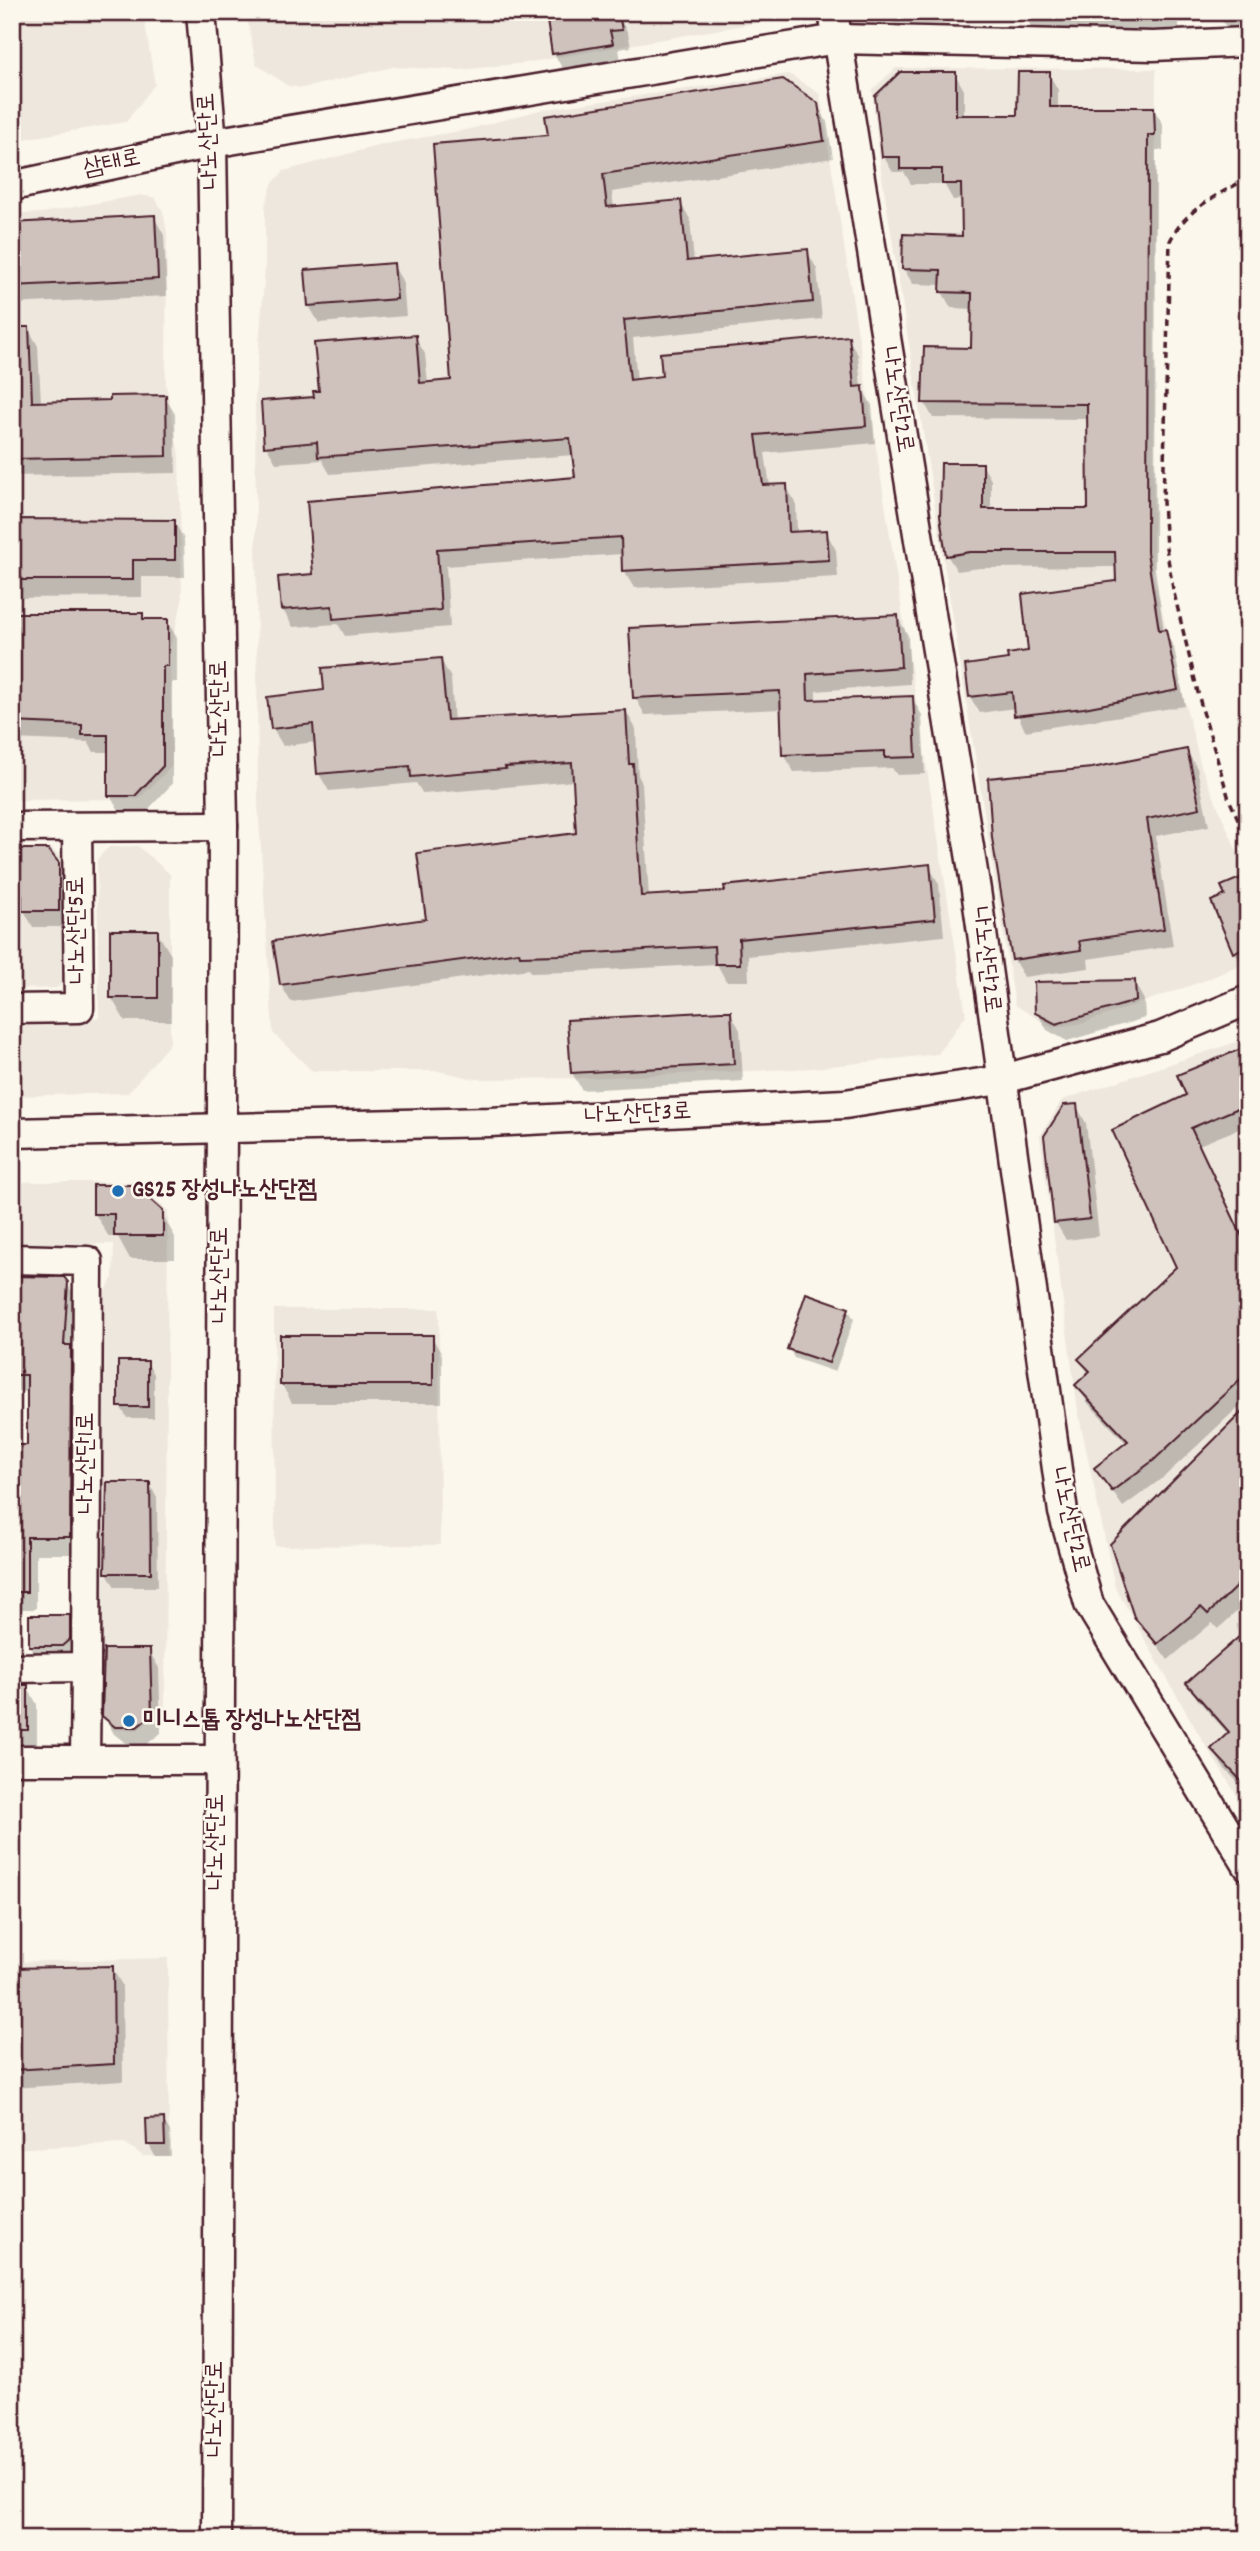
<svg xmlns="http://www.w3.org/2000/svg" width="1260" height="2551" viewBox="0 0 1260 2551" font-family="Dekko,'Poor Story',sans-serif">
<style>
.built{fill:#eee7de}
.shadow{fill:#0003}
.building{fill:#cfc2bc;stroke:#4a1f2b;stroke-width:2}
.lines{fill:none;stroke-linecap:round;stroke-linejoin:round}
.minor-casing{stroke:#4a1f2b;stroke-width:33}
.path{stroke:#4a1f2b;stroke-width:3.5;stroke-dasharray:7 5;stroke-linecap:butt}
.minor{stroke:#fbf7ec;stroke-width:28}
.poi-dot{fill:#1f6fb2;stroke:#fbf7ec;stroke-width:2.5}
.labels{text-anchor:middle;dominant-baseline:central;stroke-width:5;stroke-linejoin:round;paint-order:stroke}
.street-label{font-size:24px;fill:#4a1f2b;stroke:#fbf7ec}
.poi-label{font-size:24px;font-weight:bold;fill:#4a1f2b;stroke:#fbf7ec;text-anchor:start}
</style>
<rect width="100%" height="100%" fill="#fbf7ec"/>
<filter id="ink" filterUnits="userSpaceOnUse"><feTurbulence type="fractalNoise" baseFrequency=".0143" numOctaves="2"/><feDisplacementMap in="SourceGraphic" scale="14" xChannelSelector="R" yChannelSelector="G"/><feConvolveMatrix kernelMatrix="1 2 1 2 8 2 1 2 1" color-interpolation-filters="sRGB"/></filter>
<g filter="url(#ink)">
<!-- built -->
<g class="built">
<path d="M12,12h131l12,72 -29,38 -114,19z"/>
<path d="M246,12h535l-7,8 -249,43 -65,7 -67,-3 -90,21 -15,-2 -32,-22z"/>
<path d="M935,12h313v4l-78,3 -190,-2z"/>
<path d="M896,68l260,1 -3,506 48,191 47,112v83l-42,19 -122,43 -32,5 -37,-23 -135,-841 -8,-74z"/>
<path d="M789,74l31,20 146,921 -28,39 -124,14 -221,10 -118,1 -36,-8h-127l-39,-38 -15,-229 -3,-407 10,-129v-62l7,-22 12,-13 97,-26 89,-16 70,-19z"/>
<path d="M141,195l14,3 8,13 4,22 -1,151 13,71 3,147 -12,46 2,118 -33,33 -127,1v-586l29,-1z"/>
<path d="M138,846l32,28v169l-42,50 -116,3v-77l87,-1 -2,-159 12,-12z"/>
<path d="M12,848h39l15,15 1,111 -3,9 -8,5 -44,1z"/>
<path d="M1248,1038v775l-47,-75 -86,-151 -37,-176 -38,-275 22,-36z"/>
<path d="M12,1182h123l33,29 -3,495 -27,24h-23l-14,-12 4,-425 8,-16 1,-33 -102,-1z"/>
<path d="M274,1309h165l1,236 -165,1z"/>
<path d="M168,1958l1,198h-26l-18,-13 -113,6v-187z"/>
</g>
<!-- shadow -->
<g class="shadow">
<path d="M569,12h39l3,5 7,-1 10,17 3,14 -12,2 2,12 -57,10 -10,-17 -6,-38z"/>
<path d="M882,12h62v12l-50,-1z"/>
<path d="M1023,12h156v20h-145z"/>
<path d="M1217,12h31v17h-21z"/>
<path d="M955,74l9,16v27h55l30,-43 9,16v19l95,-1 10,16v26h-7l-1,419 9,62 10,16 11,59 -160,25 -10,-23 -35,5 -10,-16 40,-36 19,-8 89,-70 -1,-16 -137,1 -23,3 -10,-16 35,-91 9,16v31l99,-1 -1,-91 -156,-1 -9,-16 49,-52 1,-41 -23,-1 -9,-16v-7l-29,-1 -10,-16 60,-30v-39l-10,1 -9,-16h-33l-7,-12h-11l-10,-16z"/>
<path d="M817,104l10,18 6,36 -221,34 2,16 66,-6 10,17 4,43 113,-11 10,18 5,50 -189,19 4,43 27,-3 184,-40 10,17 3,32 11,18 3,38 -110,10 5,33h16l10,17 1,31 29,-2 10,18 2,27 -204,11 -10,-17 -1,-17 -177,12 4,61 -105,9 -7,-12 -45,3 -10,-17 -3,-31 35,-3 262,-98 -3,-23 -244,19 -8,-14 -46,3 -10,-17 54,-53 95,-56 10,17 3,30 24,-2 98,-245z"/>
<path d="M154,217l10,18 3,61 -155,8v-80z"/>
<path d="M393,265l10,17 3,34 -87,7 -10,-17z"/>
<path d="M28,328l10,18 3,57 71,-1 53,-5 10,17 1,59 -164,3v-147z"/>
<path d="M12,521h162l10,18 1,38h-43v20l-130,1z"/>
<path d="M12,614h130l4,7h21l10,17v44h-5v102l-27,29h-25l-10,-18v-43h-16l-6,-10 -76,-3z"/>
<path d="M897,617l11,18 2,49 -94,7v11l96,-4 10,17 3,59 -28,1 -5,-7 -98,4 -10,-17 -2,-46 -137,6 -10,-18z"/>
<path d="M441,660l10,18 3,44 172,-11 10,18 2,46 4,8 7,114 78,-4 202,-27 10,18 5,52 -196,20 1,25h-23l-9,-17 -147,8 -39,1 -2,-4 -238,33 -10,-17 147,-64 149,-87 -2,-53 -152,13 -7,-11 -87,8 -10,-17 -3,-32 -33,4 -10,-17 53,-37z"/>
<path d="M1187,751l10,17 12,58 -53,10 17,110 -85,13 1,9 -65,9 -10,-17 -20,-122 99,-68z"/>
<path d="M58,864l10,17v46h-35l-18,-32z"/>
<path d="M1240,881l8,14v73l-3,1 -10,-17 -8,-56z"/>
<path d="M157,932l14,23v66h-46l-14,-24z"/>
<path d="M1134,982l10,18 1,18 -78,23 -20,-11 -10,-18z"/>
<path d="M730,1012l10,18 3,51 -161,9 -10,-17z"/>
<path d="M1248,1048v77l-49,20 49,104v149l-84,79 -41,30 -27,-39 31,-24 -40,-42 -10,-17 12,-10 -9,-16 98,-92 10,-171z"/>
<path d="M12,1052l10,17v44h-10z"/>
<path d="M1076,1105l10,18 13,113 -33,4 -10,-17 -10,-86z"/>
<path d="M161,1212l14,25v22h-45l-12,-22h-9l-14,-23z"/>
<path d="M12,1277l55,6 10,18 2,253h-43v55h-24v-162h17v-55l-11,-1 -6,-4z"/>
<path d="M848,1309l6,10 -19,53 -41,-14 -5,-10z"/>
<path d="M432,1337l10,18v48h-150l-10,-18z"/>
<path d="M147,1363l7,11v44h-27l-7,-12z"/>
<path d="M1248,1409v192l-30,28 -6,-6 -44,37 -32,-44z"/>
<path d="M149,1483l8,15 1,89h-43l-8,-14z"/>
<path d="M69,1617l10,17v23l-38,6 -11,-17z"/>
<path d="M1248,1630v163l-25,-26 -10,-17 16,-15 -31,-35 -10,-17z"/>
<path d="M149,1651l10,17 2,65 -14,11h-20l-13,-10 -10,-18z"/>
<path d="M12,1687h15l10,17v43h-25z"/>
<path d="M112,1968l10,17 1,96 -111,7v-119z"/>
<path d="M163,2120l7,11 1,25h-16l-6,-11z"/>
</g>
<!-- building -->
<g class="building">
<path d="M559,12l60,2 3,16 -12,1 3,13 -61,10 -6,-40z"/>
<path d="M900,72h56v43h61l1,-43h32v35h104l1,28h-7l-1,417 12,78 7,-1 12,61 -94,18 -70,8 -2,-24 -43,5 -4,-32 43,-6 -1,-5 21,-3 -6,-57 94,-13 -1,-29h-145l-24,4 -6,-40 1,-53h42v46h105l-1,-105 -165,-1 2,-56 47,1 1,-55 -32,-1 1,-22 -39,-1 1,-35 59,2 -1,-52h-19v-15h-42v-12h-18l-7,-61z"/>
<path d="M783,79l35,24 6,38 -221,33 4,33 74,-7 6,61 121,-12 5,53 -189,18 6,60 32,-4 -2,-23 189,-17 5,51 9,-1 3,40 -110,9 7,50 24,-1 2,48 38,-2 2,30 -207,11 -1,-34 -184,12 4,61 -108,9 -1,-13 -51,4 -3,-33 35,-3 -6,-73 268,-24 -5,-39 -252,19 -1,-15 -53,5 -3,-46 53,-4 -1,-6h6l-5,-48 102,-8 4,48 31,-3 -18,-236 115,-9 -3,-19z"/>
<path d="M155,215l3,64 -146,7v-63z"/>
<path d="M394,263l3,36 -89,7 -3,-36z"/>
<path d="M12,327h17l3,75 78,-2v-4l56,-1 1,61 -155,3z"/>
<path d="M12,519l163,1v40h-42v20h-121z"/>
<path d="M12,613h131v6h25v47h-5v100l-28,30h-27v-61h-26v-10l-70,-3z"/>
<path d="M898,615l3,52 -94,7 1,26 105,-4 3,61 -31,1v-7l-103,4 -2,-64 -147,7 -4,-70z"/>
<path d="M441,658l6,62 179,-10 3,54h4l8,132 84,-5 -1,-5 206,-22 5,55 -196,20 1,25h-25l-1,-18 -155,9 -39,1 -1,-4 -239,33 -7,-44 153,-22 -9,-66 159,-20 -4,-70 -67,4 1,2 -95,8 -1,-11 -93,8 -4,-50 -42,5 -4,-32 57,-7 -2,-22z"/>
<path d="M1187,749l13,59 -53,11 17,110 -85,12 2,9 -69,10 -20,-122 -4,-60 104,-10z"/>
<path d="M13,849h35l11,14v48h-37v-16h-9z"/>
<path d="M1240,878l8,18v50l-15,7 -22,-52 14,-6 -4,-9z"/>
<rect x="110" y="930" width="48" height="68"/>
<path d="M1135,980l1,21 -80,23 -21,-11 -1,-31z"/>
<path d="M721,1011h10l3,53 -163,9 -4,-53z"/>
<path d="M1248,1046v58l-57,24 57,121v123l-94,88 -42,31 -18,-23 34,-27 -53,-56 15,-14 -12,-12 98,-92 -64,-137 74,-35 -9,-20z"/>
<path d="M1077,1104l13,115 -36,4 -10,-87 20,-31z"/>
<path d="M93,1185h41l29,26v25h-49v-22h-21z"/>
<path d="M12,1276l52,1 4,5 -4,63h7l-1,192h-43v55h-15v-147h15v-70h-15z"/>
<path d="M806,1293l43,15 -20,55 -42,-14z"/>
<rect x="280" y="1335" width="153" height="50"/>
<rect x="118" y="1361" width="30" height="46"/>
<path d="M1248,1406v169l-40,39 -7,-7 -44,37 -23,-27 -24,-73z"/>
<path d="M107,1482h43l1,91h-46z"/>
<path d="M29,1615h41v24l-8,7h-33z"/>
<path d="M1248,1629v159l-37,-39 18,-17 -43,-49z"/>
<path d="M104,1649h46l2,66 -15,12h-22l-13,-11z"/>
<rect x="12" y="1685" width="16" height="45"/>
<path d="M113,1966l1,98 -102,6v-102z"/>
<path d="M164,2118l1,27h-18l-1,-26z"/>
</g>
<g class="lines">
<defs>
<g id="minor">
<path d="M201,12l11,131 11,683 -6,1713"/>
<path d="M833,12l143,878 87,622 26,92 159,262"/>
<path d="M12,186l200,-43 625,-104 316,7 95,-4"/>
<path d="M12,827l211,-1"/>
<path d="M12,1009l67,-1 -2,-180"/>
<path d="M12,1133l478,-11 355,-18 155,-24 160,-43 88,-37"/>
<path d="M12,1259l76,2 -2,406 -74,1"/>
<path d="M85,1759l1,-92"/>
<path d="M12,1760h205"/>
</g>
</defs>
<!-- minor casing -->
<use href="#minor" class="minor-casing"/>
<!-- path -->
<path class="path" d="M1248,178c-30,17 -63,31 -78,63l-7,261 3,45 7,42 28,116 28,94 19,42"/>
<!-- minor -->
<use href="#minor" class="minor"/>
</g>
</g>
<!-- markers -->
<g class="poi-dot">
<circle cx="118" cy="1191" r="7"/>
<circle cx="129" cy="1721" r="7"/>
</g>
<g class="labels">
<!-- street labels -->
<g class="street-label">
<text transform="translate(210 141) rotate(-93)">나노산단로</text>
<text transform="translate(112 164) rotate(-12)">삼태로</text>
<text transform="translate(896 400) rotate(81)">나노산단2로</text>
<text transform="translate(221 708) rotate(-91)">나노산단로</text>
<text transform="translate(78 930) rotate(-91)">나노산단5로</text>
<text transform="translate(985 960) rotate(83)">나노산단2로</text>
<text transform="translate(638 1115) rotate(-3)">나노산단3로</text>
<text transform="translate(221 1275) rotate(-90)">나노산단로</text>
<text transform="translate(87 1463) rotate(-90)">나노산단1로</text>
<text transform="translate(1069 1520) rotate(77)">나노산단2로</text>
<text transform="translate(217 1842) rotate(-90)">나노산단로</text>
<text transform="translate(216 2409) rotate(-90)">나노산단로</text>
</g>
<!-- poi labels -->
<g class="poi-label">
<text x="132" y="1191">GS25 장성나노산단점</text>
<text x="143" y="1721">미니스톱 장성나노산단점</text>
</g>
</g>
<!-- margin -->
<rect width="1260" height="2551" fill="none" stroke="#fbf7ec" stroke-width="42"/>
<rect x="21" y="21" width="1218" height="2509" fill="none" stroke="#4a1f2b" stroke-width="2.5" filter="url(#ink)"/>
</svg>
